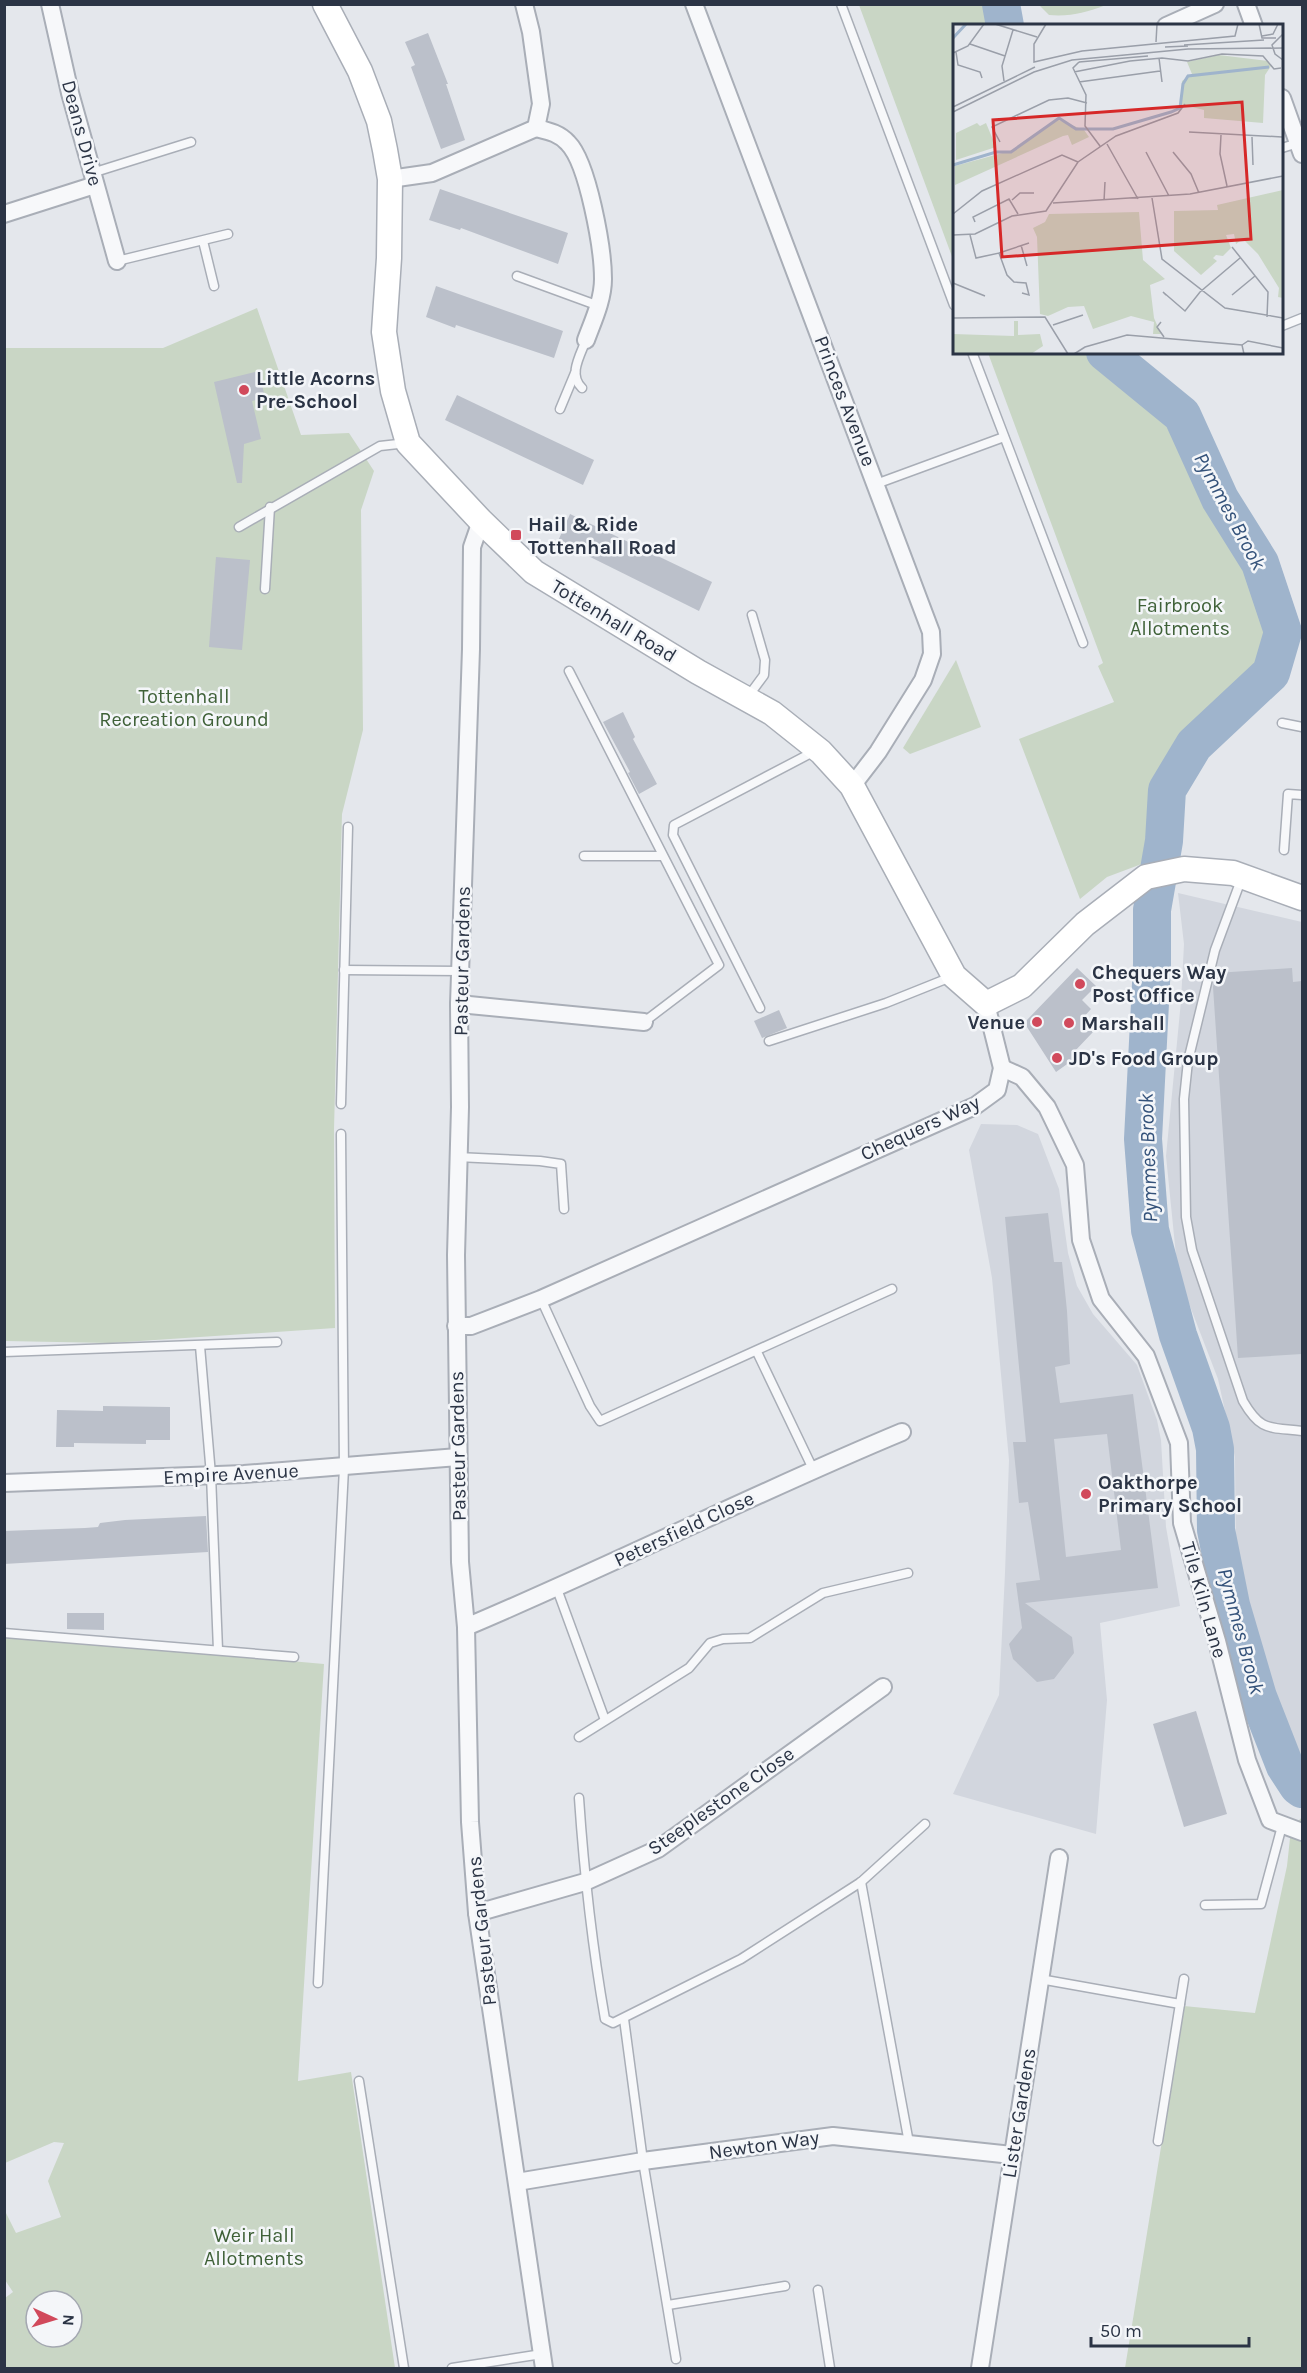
<svg xmlns="http://www.w3.org/2000/svg" width="1307" height="2373" viewBox="0 0 1307 2373" font-family="Karla,sans-serif">
<style>
.built{fill:#d2d6de}
.green{fill:#c9d6c5;fill-rule:evenodd}
.lines{fill:none;stroke-linecap:round;stroke-linejoin:round}
.river{stroke:#9fb4cc;stroke-width:38}
.building{fill:#bbc0ca;fill-rule:evenodd}
.lane-casing{stroke:#a9aeb7;stroke-width:11}
.street-casing{stroke:#a9aeb7;stroke-width:20}
.secondary-casing{stroke:#a9aeb7;stroke-width:27}
.lane{stroke:#f7f8fa;stroke-width:8}
.street{stroke:#f7f8fa;stroke-width:16}
.secondary{stroke:#fff;stroke-width:24}
.poi-dot{fill:#d1495b;stroke:#f4f6f9;stroke-width:2}
.labels{text-anchor:middle;dominant-baseline:central;stroke-width:5;stroke-linejoin:round;paint-order:stroke}
.street-label{font-size:20px;fill:#2b3445;stroke:#f4f6f9}
.poi-label{font-size:20px;font-weight:bold;fill:#2b3445;stroke:#f4f6f9;text-anchor:start}
.park-label{font-size:20px;fill:#3f6138;stroke:#f4f6f9}
.water-label{font-size:21px;font-style:italic;fill:#34527a;stroke:#f4f6f9}
.inset-river{fill:none;stroke:#9fb4cc;stroke-width:3}
.inset-road{fill:none;stroke:#9a9fa9;stroke-width:1.5}
.view{fill:#d62828;fill-opacity:0.15;stroke:#d62828;stroke-width:3}
.inset-edge{fill:none;stroke:#2b3445;stroke-width:3}
</style>
<rect width="100%" height="100%" fill="#e4e7ec"/>
<!-- built -->
<g class="built">
<path d="M1178,893l124,29v837l-6,-7 -53,-131 -7,-52 -1,-112 -17,-78 -40,-104 -12,-119 15,-155 3,-57z"/>
<path d="M981,1124l36,1 21,9 21,55 9,64 9,33 16,28 44,51 20,55 4,20 5,87 14,79 -80,17 7,77 -11,134 -143,-40 46,-99 6,-122 4,-113 -17,-182 -23,-128z"/>
</g>
<!-- green -->
<g class="green">
<path d="M859,5h132l5,20 -42,1v236z"/>
<path d="M1039,5h67c-19,7 -36,12 -57,10z"/>
<path d="M257,308l44,127 48,-2 25,38 -13,39 2,220 -21,84 -8,316 1,198 -225,15 -105,-2v-993h158z"/>
<path d="M988,353h103l81,63 99,184c5,33 4,61 -25,82 -8,7 -18,12 -26,18 -16,13 -29,34 -39,52 -20,35 -26,71 -34,110l-40,15 -27,22 -61,-160 95,-37 -16,-36 5,-3z"/>
<path d="M956,660l25,67 -71,27 -7,-6z"/>
<path d="M5,1636l319,28 -26,417 53,-9 44,296h-390v-70l8,-6 -8,-12 -1,-71 12,24 45,-16 -13,-36 16,-38 -10,-1 -49,21zM36,2301h36v36h-36z"/>
<path d="M1302,1817v551h-177l59,-362 71,7 32,-147 4,-37z"/>
</g>
<g class="lines">
<!-- river -->
<g class="river">
<path d="M1001,4l4,22"/>
<path d="M1105,352l77,63 38,84 40,64 23,69 -12,41 -77,72 -27,45 -3,51 -12,69v54l-9,175 7,91 28,105 33,93 4,21 1,81 15,75 27,92 27,69 13,20 4,3"/>
</g>
</g>
<!-- building -->
<g class="building">
<path d="M428,33l20,51h-2l19,56 -24,9 -30,-82 4,-2 -10,-23z"/>
<path d="M440,189l128,44 -10,31 -97,-36 -1,2 -31,-10z"/>
<path d="M436,286l127,45 -9,27 -98,-33 -1,3 -29,-11z"/>
<path d="M259,371l6,27 -13,3 9,38 -17,5 -2,39h-5l-23,-101z"/>
<path d="M457,395l137,65 -11,25 -138,-65z"/>
<path d="M570,514l142,68 -13,29 -141,-70z"/>
<path d="M216,557l34,3 -8,90 -33,-3z"/>
<path d="M623,712l12,25 -2,2 24,45 -18,10 -11,-21 2,-1 -27,-50z"/>
<path d="M1077,968l19,18 -14,14 9,9 -10,11 12,12 -20,21 4,4 -21,15 -29,-45v-7z"/>
<path d="M1292,968l1,14 9,-1v373l-64,4 -25,-371 3,-14z"/>
<path d="M779,1010l8,18 -25,10 -8,-17z"/>
<path d="M1048,1213l6,49h8l5,49 3,53 -15,3 5,36 73,-9 25,194 -133,15 47,34 2,16 -20,26 -17,3 -24,-23 -4,-15 13,-16 -6,-45 24,-3 -12,-78 -9,1 -6,-61h13l-21,-225zM1107,1434l14,116 -55,7 -12,-118z"/>
<path d="M103,1406l67,1v33h-24v4l-72,-1v4h-18l1,-37 46,1z"/>
<path d="M206,1516l2,36 -204,12v-33l81,-3 13,-1 2,-4 25,-3z"/>
<path d="M67,1613h37v17l-37,-1z"/>
<path d="M1196,1711l31,103 -43,13 -31,-103z"/>
</g>
<g class="lines">
<defs>
<g id="lane">
<path d="M841,4l113,301"/>
<path d="M1282,148l16,-5"/>
<path d="M92,173l99,-31"/>
<path d="M203,241l11,45"/>
<path d="M117,261l111,-27"/>
<path d="M517,276l82,30"/>
<path d="M1282,326l20,-8"/>
<path d="M972,352l111,291"/>
<path d="M582,388c-14,-13 -2,-32 4,-48"/>
<path d="M560,409l15,-36"/>
<path d="M876,484l128,-47"/>
<path d="M239,527l141,-81 27,-3"/>
<path d="M265,589l5,-82"/>
<path d="M569,671l150,294 -75,57"/>
<path d="M747,698l17,-23 1,-15 -13,-45"/>
<path d="M1282,723l20,4"/>
<path d="M1284,850l4,-56 14,1"/>
<path d="M584,856h78"/>
<path d="M1241,880l-26,70 -27,111 -4,38 2,118 6,33 51,151c18,31 26,26 59,30"/>
<path d="M344,970l116,1"/>
<path d="M760,1008l-87,-173 1,-10 141,-74"/>
<path d="M769,1041l117,-38 65,-26"/>
<path d="M341,1104l7,-277"/>
<path d="M457,1157l83,4 21,3 3,45"/>
<path d="M541,1299l49,107 10,15 292,-132"/>
<path d="M200,1346l11,129 7,175"/>
<path d="M4,1352l273,-10"/>
<path d="M757,1352l56,117"/>
<path d="M557,1589l48,131"/>
<path d="M4,1633l290,24"/>
<path d="M579,1737l110,-69 21,-25 13,-4 27,-1 73,-45 85,-20"/>
<path d="M579,1798c5,74 13,147 26,221l8,4 128,-64 120,-77 64,-58"/>
<path d="M861,1882l48,261"/>
<path d="M1205,1905l56,-1 21,-78"/>
<path d="M1040,1979l140,25"/>
<path d="M318,1983l26,-515 -3,-334"/>
<path d="M624,2019l19,142 33,198"/>
<path d="M359,2081l45,287"/>
<path d="M1158,2141l26,-162"/>
<path d="M818,2290l12,78"/>
<path d="M668,2305l117,-19"/>
<path d="M452,2368l90,-14"/>
</g>
<g id="street">
<path d="M50,4l20,89 47,168"/>
<path d="M694,4l237,628 1,22 -9,26 -45,72 -26,34"/>
<path d="M1246,4l8,22"/>
<path d="M1166,26l49,-22"/>
<path d="M1282,98l20,56"/>
<path d="M536,128c12,3 23,5 32,15 20,20 35,106 35,136 0,21 -10,42 -17,61"/>
<path d="M390,179l42,-6 104,-45 5,-24 -10,-72 -7,-28"/>
<path d="M4,214l91,-29"/>
<path d="M481,521l-9,26 -1,102 -12,355 1,103 -4,148 4,307 6,65 4,195 7,91 67,455"/>
<path d="M459,1004l185,18"/>
<path d="M1002,1068l20,9 25,30 28,58 6,75 20,59 45,57 33,87 3,80 35,118 30,119 23,60 32,12"/>
<path d="M456,1326h15l70,-27 434,-193 22,-16 5,-22 -16,-64"/>
<path d="M4,1483l240,-9 214,-17"/>
<path d="M466,1627c147,-62 289,-134 436,-195"/>
<path d="M477,1913l108,-31 73,-33 225,-162"/>
<path d="M517,2182l126,-21 190,-25 179,19"/>
<path d="M980,2368l79,-510"/>
</g>
<path id="secondary" d="M325,4l35,67 19,50 6,29 5,29 -1,79 -5,74 9,59 15,52 73,78 53,51 164,100 74,41 49,39 31,34 102,190 32,28 36,-18 63,-62 61,-47 38,-8 49,4 69,25"/>
</defs>
<!-- lane casing -->
<use href="#lane" class="lane-casing"/>
<!-- street casing -->
<use href="#street" class="street-casing"/>
<!-- secondary casing -->
<use href="#secondary" class="secondary-casing"/>
<!-- lane -->
<use href="#lane" class="lane"/>
<!-- street -->
<use href="#street" class="street"/>
<!-- secondary -->
<use href="#secondary" class="secondary"/>
</g>
<!-- markers -->
<g class="poi-dot">
<circle cx="244" cy="390" r="6"/>
<rect x="510" y="529" width="12" height="12" rx="3"/>
<circle cx="1080" cy="984" r="6"/>
<circle cx="1037" cy="1022" r="6"/>
<circle cx="1069" cy="1023" r="6"/>
<circle cx="1057" cy="1058" r="6"/>
<circle cx="1086" cy="1494" r="6"/>
</g>
<g class="labels">
<!-- street labels -->
<g class="street-label">
<text transform="translate(82 133) rotate(75)">Deans Drive</text>
<text transform="translate(845 401) rotate(69)">Princes Avenue</text>
<text transform="translate(614 621) rotate(31)">Tottenhall Road</text>
<text transform="translate(462 961) rotate(-89)">Pasteur Gardens</text>
<text transform="translate(920 1128) rotate(-25)">Chequers Way</text>
<text transform="translate(458 1446) rotate(-91)">Pasteur Gardens</text>
<text transform="translate(231 1474) rotate(-3)">Empire Avenue</text>
<text transform="translate(684 1529) rotate(-25)">Petersfield Close</text>
<text transform="translate(1204 1600) rotate(74)">Tile Kiln Lane</text>
<text transform="translate(721 1801) rotate(-35)">Steeplestone Close</text>
<text transform="translate(482 1931) rotate(-96)">Pasteur Gardens</text>
<text transform="translate(1019 2113) rotate(-81)">Lister Gardens</text>
<text transform="translate(764 2145) rotate(-8)">Newton Way</text>
</g>
<!-- poi labels -->
<g class="poi-label">
<text x="256" y="378">Little Acorns<tspan x="256" dy="23">Pre-School</tspan></text>
<text x="528" y="524">Hail &amp; Ride<tspan x="528" dy="23">Tottenhall Road</tspan></text>
<text x="1092" y="972">Chequers Way<tspan x="1092" dy="23">Post Office</tspan></text>
<text x="1025" y="1022" text-anchor="end">Venue</text>
<text x="1081" y="1023">Marshall</text>
<text x="1069" y="1058">JD's Food Group</text>
<text x="1098" y="1482">Oakthorpe<tspan x="1098" dy="23">Primary School</tspan></text>
</g>
<!-- park labels -->
<g class="park-label">
<text x="1180" y="605">Fairbrook<tspan x="1180" dy="23">Allotments</tspan></text>
<text x="184" y="696">Tottenhall<tspan x="184" dy="23">Recreation Ground</tspan></text>
<text x="254" y="2235">Weir Hall<tspan x="254" dy="23">Allotments</tspan></text>
</g>
<!-- water labels -->
<g class="water-label">
<text transform="translate(1230 511) rotate(62)">Pymmes Brook</text>
<text transform="translate(1148 1158) rotate(-92)">Pymmes Brook</text>
<text transform="translate(1241 1631) rotate(75)">Pymmes Brook</text>
</g>
</g>
<!-- overview -->
<g transform="translate(953 24)">
<rect width="330" height="330" fill="#e4e7ec"/>
<path d="M266,31l49,6 3,5 -6,9 -2,48 -59,-5v-8l-24,-6 2,-23 10,-7 -5,-12zM103,95l28,11 5,7 -17,8 -4,-10 -5,1 -108,49v-19l62,-17zM24,99l3,3 6,-3 10,24 -40,13v-27zM330,166v108l-5,-1 1,-9 -21,-34 -15,-15 -7,5 -2,-10 -8,1 5,13 -8,8 -7,-1 -3,3 4,3 -16,14 -27,-24v-40l44,-1 -1,-5zM186,188l4,48 22,19 -15,6 4,33 7,16h-8l1,-12 -23,-6 -38,13 -9,-23 -16,1 -20,9 -8,-2 -3,-77 -4,-9 12,-6 4,-8zM61,297h4v14l22,-1 3,12 -12,8h-78v-20l61,2z" fill="#c9d6c5"/>
<path class="inset-river" d="M0,14l13,-14M0,141l43,-13h15l48,-34 17,11h37l58,-17 9,-4 3,-24 5,-8 81,-9"/>
<path class="inset-road" d="M42,0l42,13M93,0l-12,20v18l48,-11 153,-15 3,-12M306,0l3,14h14M330,10l-11,11 3,9 8,6M309,12l11,-2 5,-10M203,18l1,-18M17,20l35,12M231,21l80,-5M212,23l23,-1M3,28l2,13 22,7 2,6M0,29l15,-7 16,-22M206,34l3,24M126,38l-6,6 13,27 -1,31 15,20M126,38l69,-6M121,48l56,-11 32,-3 26,3 34,-7 41,2 11,13 7,-1M330,55v78M51,57l-2,-15 11,-36M126,58l81,-11M0,83l82,-40M0,88l81,-40 38,-12 116,-11 95,-1M236,108l93,5M268,111l-1,19 7,32M299,113l1,28M47,118l-8,-15 57,-27 19,-2 19,5M154,120l31,55M193,128l23,44M220,128l18,22 8,19M199,174l10,61 63,49 58,10M59,176l8,-7h14M151,177l1,-19M100,179l137,-9 93,-18M0,190l29,-23 80,-36 16,7M22,198l-2,-5 36,-18 9,15M0,211l22,-1 37,-18 34,-5 32,-49 38,-26 62,-23 7,-9M17,211l6,23 23,-5 8,22 7,7 12,1 3,12 -7,-2M68,221l6,21M279,223l36,45 -1,25M46,229l30,-10M0,259l32,13M213,271l-3,-3 22,19 15,-19 40,-34M279,271l23,-19M0,294l92,-1 23,37M208,298l-4,5 7,10M100,301l30,-10M289,321l6,-4 35,7M121,330l11,-7 42,-12 115,10 2,9"/>
<path class="view" d="M289,78l9,137 -249,18 -9,-137z"/>
<rect width="330" height="330" class="inset-edge"/>
</g>
<!-- border -->
<rect width="1307" height="2373" fill="none" stroke="#2b3445" stroke-width="12"/>
<!-- north arrow -->
<g transform="translate(54 2319) rotate(94)"><circle r="28" fill="#f4f6f9" stroke="#a4a8b1" stroke-width="1.5"/>
<path d="M0-4.5L10 22L0 15L-10 22Z" fill="#d1495b"/>
<text y="-9" font-size="16" font-weight="bold" text-anchor="middle" fill="#2b3445">N</text>
</g>
<!-- scale -->
<path d="M1091 2337v9h158v-9" fill="none" stroke="#2b3445" stroke-width="3"/>
<text x="1100" y="2337" font-size="18" fill="#2b3445" stroke="#f4f6f9" stroke-width="4.5" paint-order="stroke">50 m</text>
</svg>
